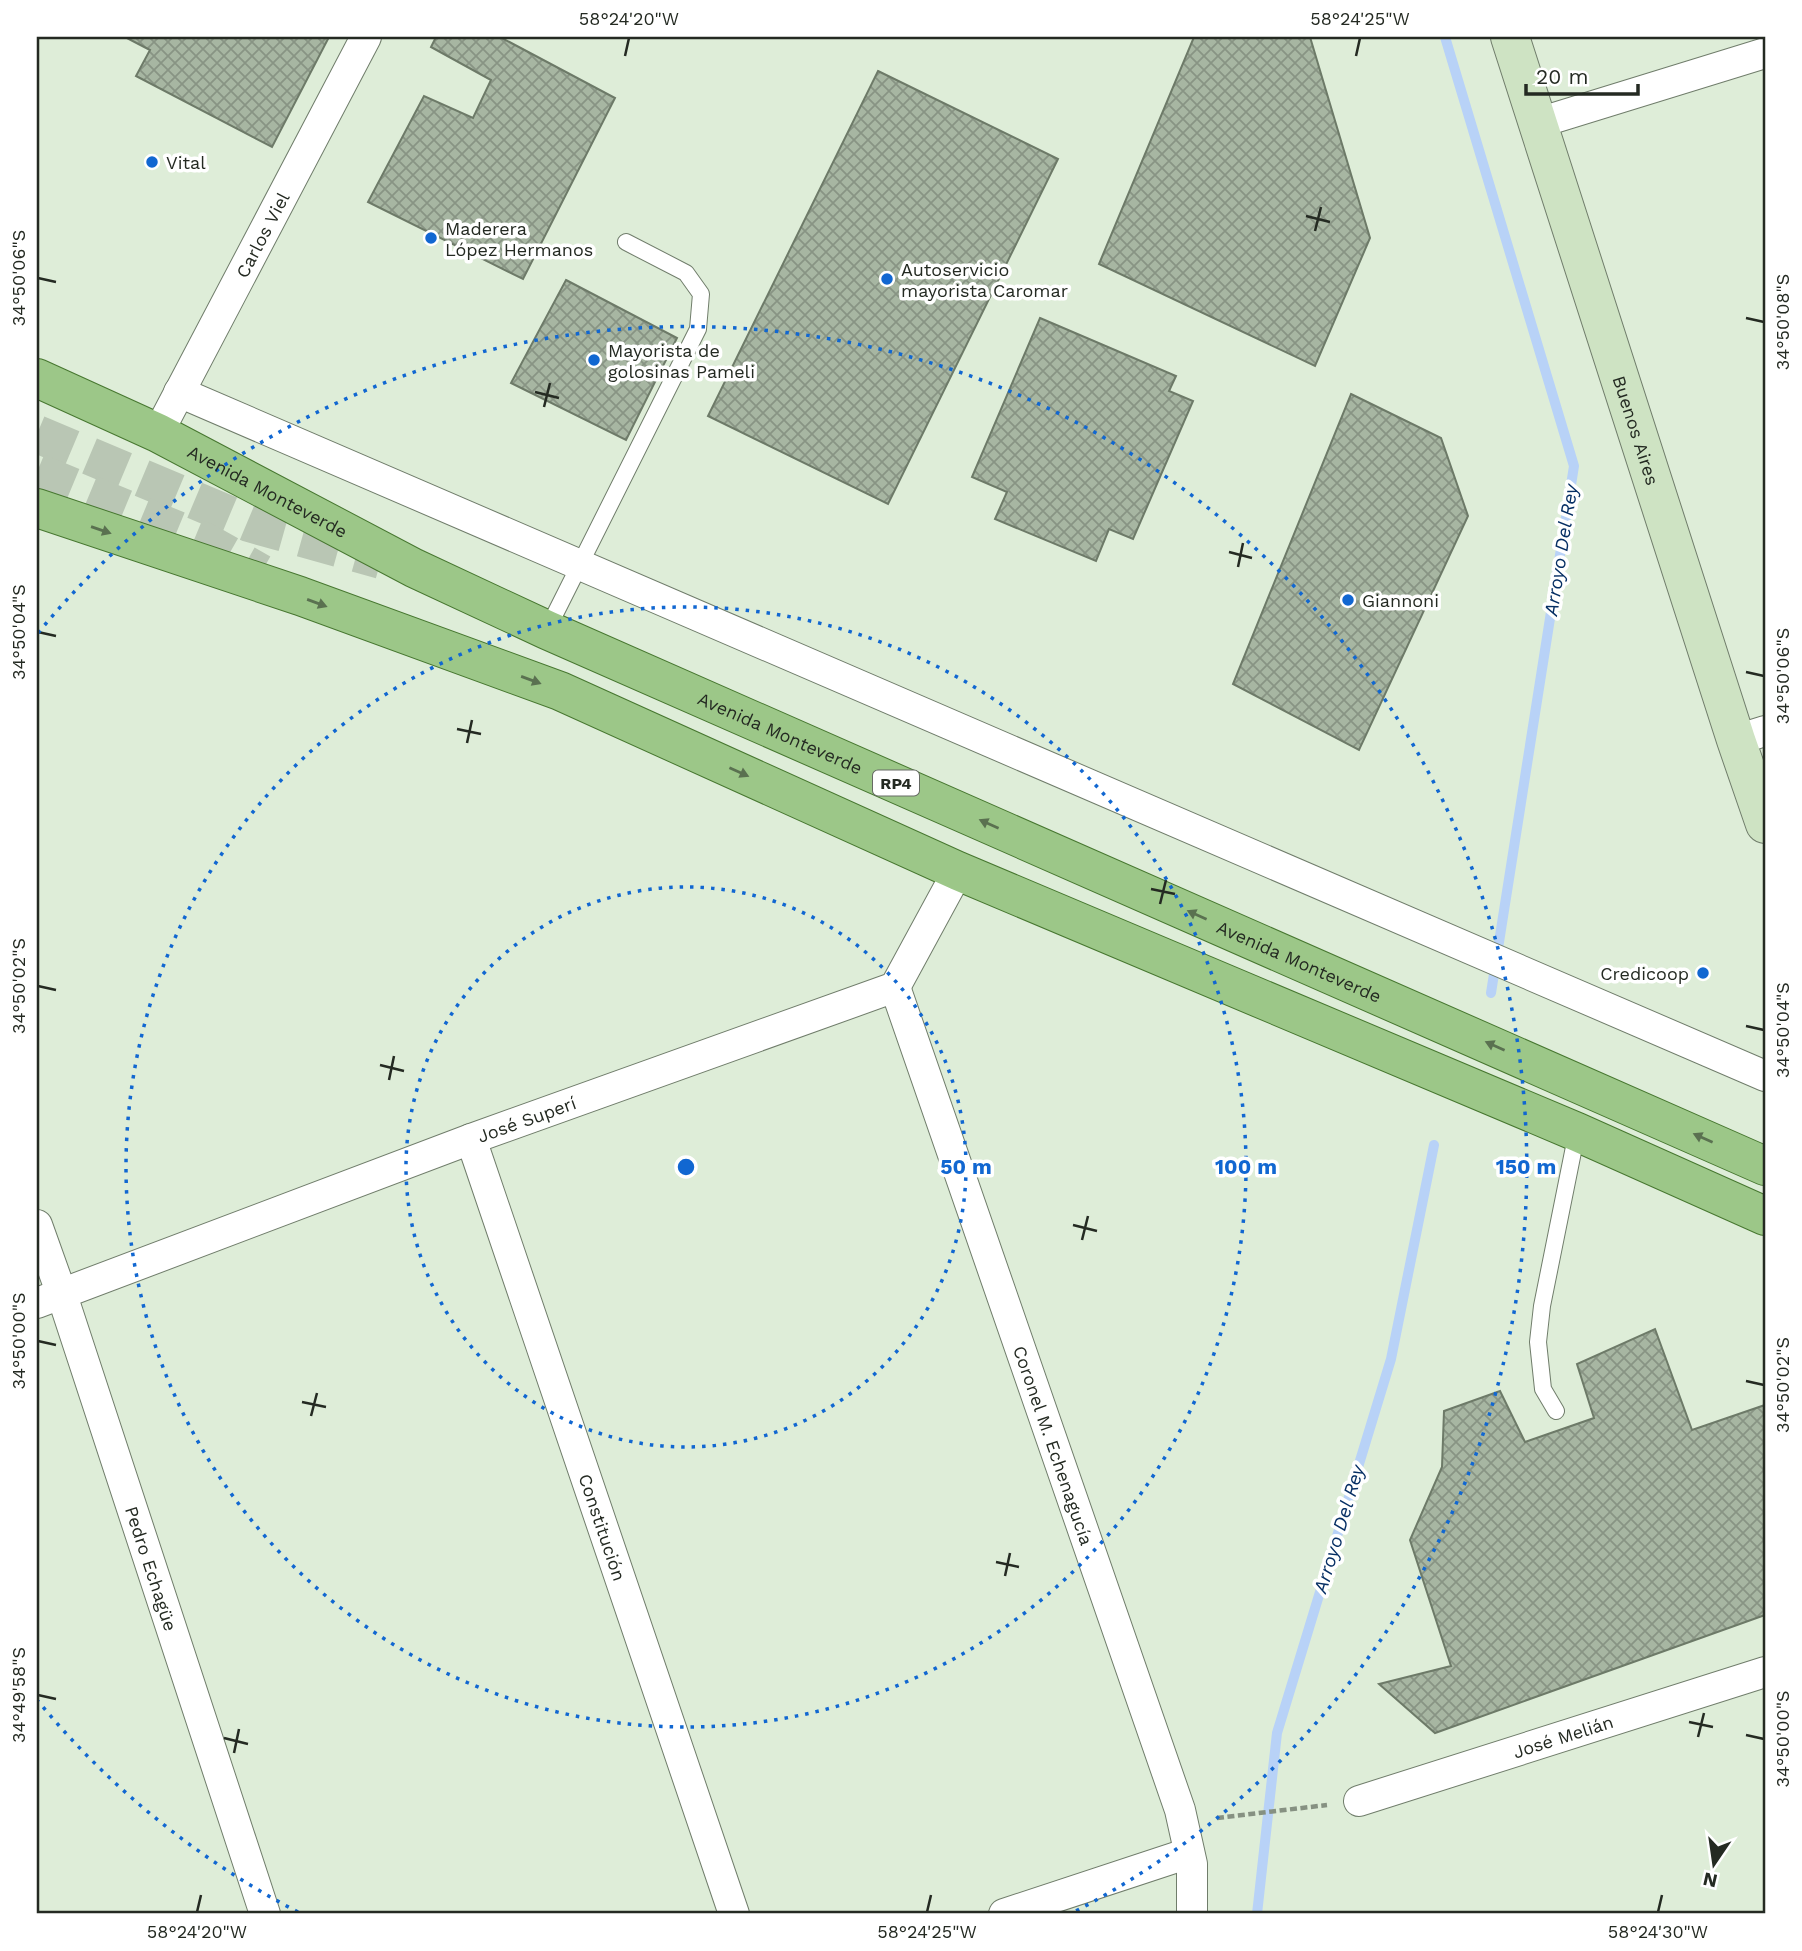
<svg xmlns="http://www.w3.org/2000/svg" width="1802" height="1951" viewBox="0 0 1802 1951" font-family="'Work Sans',sans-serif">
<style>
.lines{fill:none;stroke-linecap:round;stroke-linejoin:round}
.stream{stroke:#b8d2f7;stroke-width:10}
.building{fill:url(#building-cross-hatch);stroke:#6d7a68;stroke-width:2}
.primary-tunnel{stroke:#b9c6b4;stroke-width:38;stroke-dasharray:38 19;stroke-linecap:butt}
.lane-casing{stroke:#707d6b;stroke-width:18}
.street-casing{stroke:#707d6b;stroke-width:32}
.secondary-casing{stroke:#707d6b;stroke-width:40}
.primary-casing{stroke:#477730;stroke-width:40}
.path{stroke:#869182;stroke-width:4.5;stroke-dasharray:7 3.5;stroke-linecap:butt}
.lane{stroke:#fff;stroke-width:16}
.street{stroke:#fff;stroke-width:30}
.secondary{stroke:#cee3c3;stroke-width:38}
.primary{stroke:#9cc788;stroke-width:38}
.oneway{fill:#5a7150}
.ticks{fill:none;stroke:#242a22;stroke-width:2.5}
.ring{fill:none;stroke:#1167d1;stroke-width:3.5;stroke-dasharray:3.5 7}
.poi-dot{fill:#1167d1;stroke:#fff;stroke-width:2.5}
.labels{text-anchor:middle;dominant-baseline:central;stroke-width:7;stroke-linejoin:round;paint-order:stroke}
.shield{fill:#fff;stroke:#666a64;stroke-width:2}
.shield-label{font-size:16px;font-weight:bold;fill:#242a22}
.poi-label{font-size:18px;fill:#242a22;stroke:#fff;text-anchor:start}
.street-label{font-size:18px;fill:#242a22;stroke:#fff}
.water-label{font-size:19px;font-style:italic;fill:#062f64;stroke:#fff}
.centre{fill:#1167d1;stroke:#fff;stroke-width:3.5}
.ring-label{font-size:21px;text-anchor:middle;font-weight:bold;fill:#1167d1;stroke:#fff;stroke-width:7;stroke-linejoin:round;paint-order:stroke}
.neatline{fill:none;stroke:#242a22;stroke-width:2.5}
.ticks-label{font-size:18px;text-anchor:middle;fill:#242a22}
</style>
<defs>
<pattern id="building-cross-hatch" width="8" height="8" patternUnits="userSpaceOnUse" patternTransform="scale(1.75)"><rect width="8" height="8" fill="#a7b6a2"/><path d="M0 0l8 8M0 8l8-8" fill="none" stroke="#889484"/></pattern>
</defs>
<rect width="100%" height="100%" fill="#deedd8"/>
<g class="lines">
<!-- stream -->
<g class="stream">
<path d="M1445,37l129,429 -83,527"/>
<path d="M1257,1914l20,-181 114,-374 43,-214"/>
</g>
</g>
<!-- building -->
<g class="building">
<path d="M125,37h204l-57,110 -136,-71 14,-26z"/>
<path d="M436,37h64l115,61 -92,181 -155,-77 56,-106 49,22 18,-38 -60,-33z"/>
<path d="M1194,37h116l60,201 -55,128 -216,-102z"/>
<path d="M878,71l180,88 -170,345 -180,-88z"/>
<path d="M566,280l111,58 -51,102 -115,-57z"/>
<path d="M1040,318l136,58 -7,15 24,10 -60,138 -24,-10 -13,32 -101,-42 12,-27 -35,-15z"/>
<path d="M1351,394l90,44 27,78 -109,234 -126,-66z"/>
<path d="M1655,1329l37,101 73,-25v210l-330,118 -56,-49 72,-18 -41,-126 32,-73 2,-56 56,-20 25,51 69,-24 -17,-54z"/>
</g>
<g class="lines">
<!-- primary-tunnel -->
<g class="primary-tunnel">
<path d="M37,434l212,89 132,37"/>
<path d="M37,472l169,70 55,31"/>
</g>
<defs>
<g id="lane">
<path d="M547,630l151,-301 3,-35 -15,-21 -60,-31"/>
<path d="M1556,1411l-13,-22 -5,-47 4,-36 35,-174"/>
</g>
<g id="street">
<path d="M1538,123l227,-70"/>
<path d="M179,392l1586,684"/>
<path id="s1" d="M158,433l208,-396"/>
<path d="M1736,740l29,-9"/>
<path id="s2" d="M895,987l285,823 12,54v50"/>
<path id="s3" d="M471,1139l263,775"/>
<path id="s4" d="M37,1225l25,70 203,619"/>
<path id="s5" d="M37,1303l434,-164 424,-152 63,-116"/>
<path id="s6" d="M1359,1801l406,-129"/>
<path d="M1004,1914l185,-61"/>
</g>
<g id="secondary">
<path id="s7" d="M1510,37l226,703 29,84"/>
</g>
<g id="primary">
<path id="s8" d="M37,378l121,55 256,135 133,62 1218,536"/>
<path d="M37,508l263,88 260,95 398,180 619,261 188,84"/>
</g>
</defs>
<!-- lane casing -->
<use href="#lane" class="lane-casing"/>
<!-- street casing -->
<use href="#street" class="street-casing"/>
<!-- secondary casing -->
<use href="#secondary" class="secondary-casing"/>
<!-- primary casing -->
<use href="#primary" class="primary-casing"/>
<!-- path -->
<path class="path" d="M1217,1818l110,-13"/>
<!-- lane -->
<use href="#lane" class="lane"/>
<!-- street -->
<use href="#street" class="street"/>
<!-- secondary -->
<use href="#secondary" class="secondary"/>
<!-- primary -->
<use href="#primary" class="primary"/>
</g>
<!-- one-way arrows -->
<defs><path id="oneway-solid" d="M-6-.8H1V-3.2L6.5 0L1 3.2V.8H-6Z" transform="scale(1.75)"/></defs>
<g class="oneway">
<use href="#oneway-solid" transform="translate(101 530) rotate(19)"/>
<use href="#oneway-solid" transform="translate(317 603) rotate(20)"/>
<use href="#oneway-solid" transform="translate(531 680) rotate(20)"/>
<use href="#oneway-solid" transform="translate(739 772) rotate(24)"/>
<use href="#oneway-solid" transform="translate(989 824) rotate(-156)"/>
<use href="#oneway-solid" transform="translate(1197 915) rotate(-156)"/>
<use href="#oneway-solid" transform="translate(1495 1046) rotate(-156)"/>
<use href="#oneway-solid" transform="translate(1703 1138) rotate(-156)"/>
</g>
<!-- ticks -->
<path class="ticks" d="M625,56l4,-18M1356,56l4,-18M1306,216l24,6M1315,231l6,-24M38,278l18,4M1746,318l18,4M535,392l24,6M544,407l6,-24M1229,552l23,6M1238,567l5,-24M38,632l18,4M1746,672l18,4M457,729l24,5M467,743l5,-23M1151,889l24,5M1160,904l6,-24M38,986l18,4M1746,1026l18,4M380,1065l24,6M389,1080l5,-24M1073,1225l24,6M1082,1240l6,-24M38,1341l18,4M1746,1381l18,4M302,1402l24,5M311,1416l6,-23M996,1562l23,5M1005,1576l5,-23M38,1695l18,4M1689,1722l24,5M1746,1735l18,4M1698,1737l6,-24M224,1738l24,6M234,1753l5,-24M197,1912l4,-17M927,1912l4,-17M1658,1912l4,-17"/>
<!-- distance rings -->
<g class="ring">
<circle cx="686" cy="1167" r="280"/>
<circle cx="686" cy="1167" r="560"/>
<path d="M298 1912A840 840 0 0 1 38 1701M38 633A840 840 0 1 1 1074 1912"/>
</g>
<!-- markers -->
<g class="poi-dot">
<circle cx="152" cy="162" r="7"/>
<circle cx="431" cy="238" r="7"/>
<circle cx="887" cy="279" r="7"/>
<circle cx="594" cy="360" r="7"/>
<circle cx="1348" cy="600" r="7"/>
<circle cx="1703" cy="973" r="7"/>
</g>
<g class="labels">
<!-- shield labels -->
<rect class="shield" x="873" y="770.5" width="46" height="25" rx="5"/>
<g class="shield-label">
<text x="896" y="783">RP4</text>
</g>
<!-- poi labels -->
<g class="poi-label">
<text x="166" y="162">Vital</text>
<text x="445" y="228">Maderera<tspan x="445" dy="21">López Hermanos</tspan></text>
<text x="901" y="269">Autoservicio<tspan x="901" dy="21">mayorista Caromar</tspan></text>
<text x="608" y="350">Mayorista de<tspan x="608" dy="21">golosinas Pameli</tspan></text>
<text x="1362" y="600">Giannoni</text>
<text x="1689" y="973" text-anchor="end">Credicoop</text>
</g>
<!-- street labels -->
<g class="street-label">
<text stroke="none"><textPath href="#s1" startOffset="224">Carlos Viel</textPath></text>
<text stroke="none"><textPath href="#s7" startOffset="413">Buenos Aires</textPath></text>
<text stroke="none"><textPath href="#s8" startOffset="257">Avenida Monteverde</textPath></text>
<text stroke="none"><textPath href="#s8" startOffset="824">Avenida Monteverde</textPath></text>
<text stroke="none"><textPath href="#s8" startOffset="1391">Avenida Monteverde</textPath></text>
<text stroke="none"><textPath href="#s5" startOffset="523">José Superí</textPath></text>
<text stroke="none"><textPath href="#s2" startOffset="485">Coronel M. Echenagucía</textPath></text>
<text stroke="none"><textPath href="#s3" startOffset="410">Constitución</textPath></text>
<text stroke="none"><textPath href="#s4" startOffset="362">Pedro Echagüe</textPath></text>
<text stroke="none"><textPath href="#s6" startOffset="214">José Melián</textPath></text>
</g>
<!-- water labels -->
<g class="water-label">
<text transform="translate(1561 550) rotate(-81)">Arroyo Del Rey</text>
<text transform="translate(1339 1529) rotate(-73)">Arroyo Del Rey</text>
</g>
</g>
<circle cx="686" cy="1167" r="10" class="centre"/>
<g class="ring-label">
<text x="966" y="1174">50 m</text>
<text x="1246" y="1174">100 m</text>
<text x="1526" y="1174">150 m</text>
</g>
<!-- border -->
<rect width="1802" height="1951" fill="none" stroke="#ffffff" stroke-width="77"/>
<!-- north arrow -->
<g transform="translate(1714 1864) rotate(193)" stroke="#ffffff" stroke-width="5" paint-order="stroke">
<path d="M0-5L12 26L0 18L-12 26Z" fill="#242a22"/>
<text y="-10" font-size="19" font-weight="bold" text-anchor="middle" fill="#242a22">N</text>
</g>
<!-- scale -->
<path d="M1526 84v10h112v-10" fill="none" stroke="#242a22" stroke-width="3.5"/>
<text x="1536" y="84" font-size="21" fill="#242a22" stroke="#ffffff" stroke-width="5" paint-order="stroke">20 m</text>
<rect x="38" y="38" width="1726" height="1874" class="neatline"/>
<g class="ticks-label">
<text x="629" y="25">58°24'20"W</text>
<text x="1360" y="25">58°24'25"W</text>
<text transform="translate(19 278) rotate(-90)" y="6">34°50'06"S</text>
<text transform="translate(1783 322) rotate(-90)" y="6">34°50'08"S</text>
<text transform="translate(19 632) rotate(-90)" y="6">34°50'04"S</text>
<text transform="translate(1783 676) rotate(-90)" y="6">34°50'06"S</text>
<text transform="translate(19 986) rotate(-90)" y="6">34°50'02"S</text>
<text transform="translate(1783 1030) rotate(-90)" y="6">34°50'04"S</text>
<text transform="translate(19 1341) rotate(-90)" y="6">34°50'00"S</text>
<text transform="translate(1783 1385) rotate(-90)" y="6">34°50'02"S</text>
<text transform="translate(19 1695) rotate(-90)" y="6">34°49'58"S</text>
<text transform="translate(1783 1739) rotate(-90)" y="6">34°50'00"S</text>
<text x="197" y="1938">58°24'20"W</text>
<text x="927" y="1938">58°24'25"W</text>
<text x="1658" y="1938">58°24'30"W</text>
</g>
</svg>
